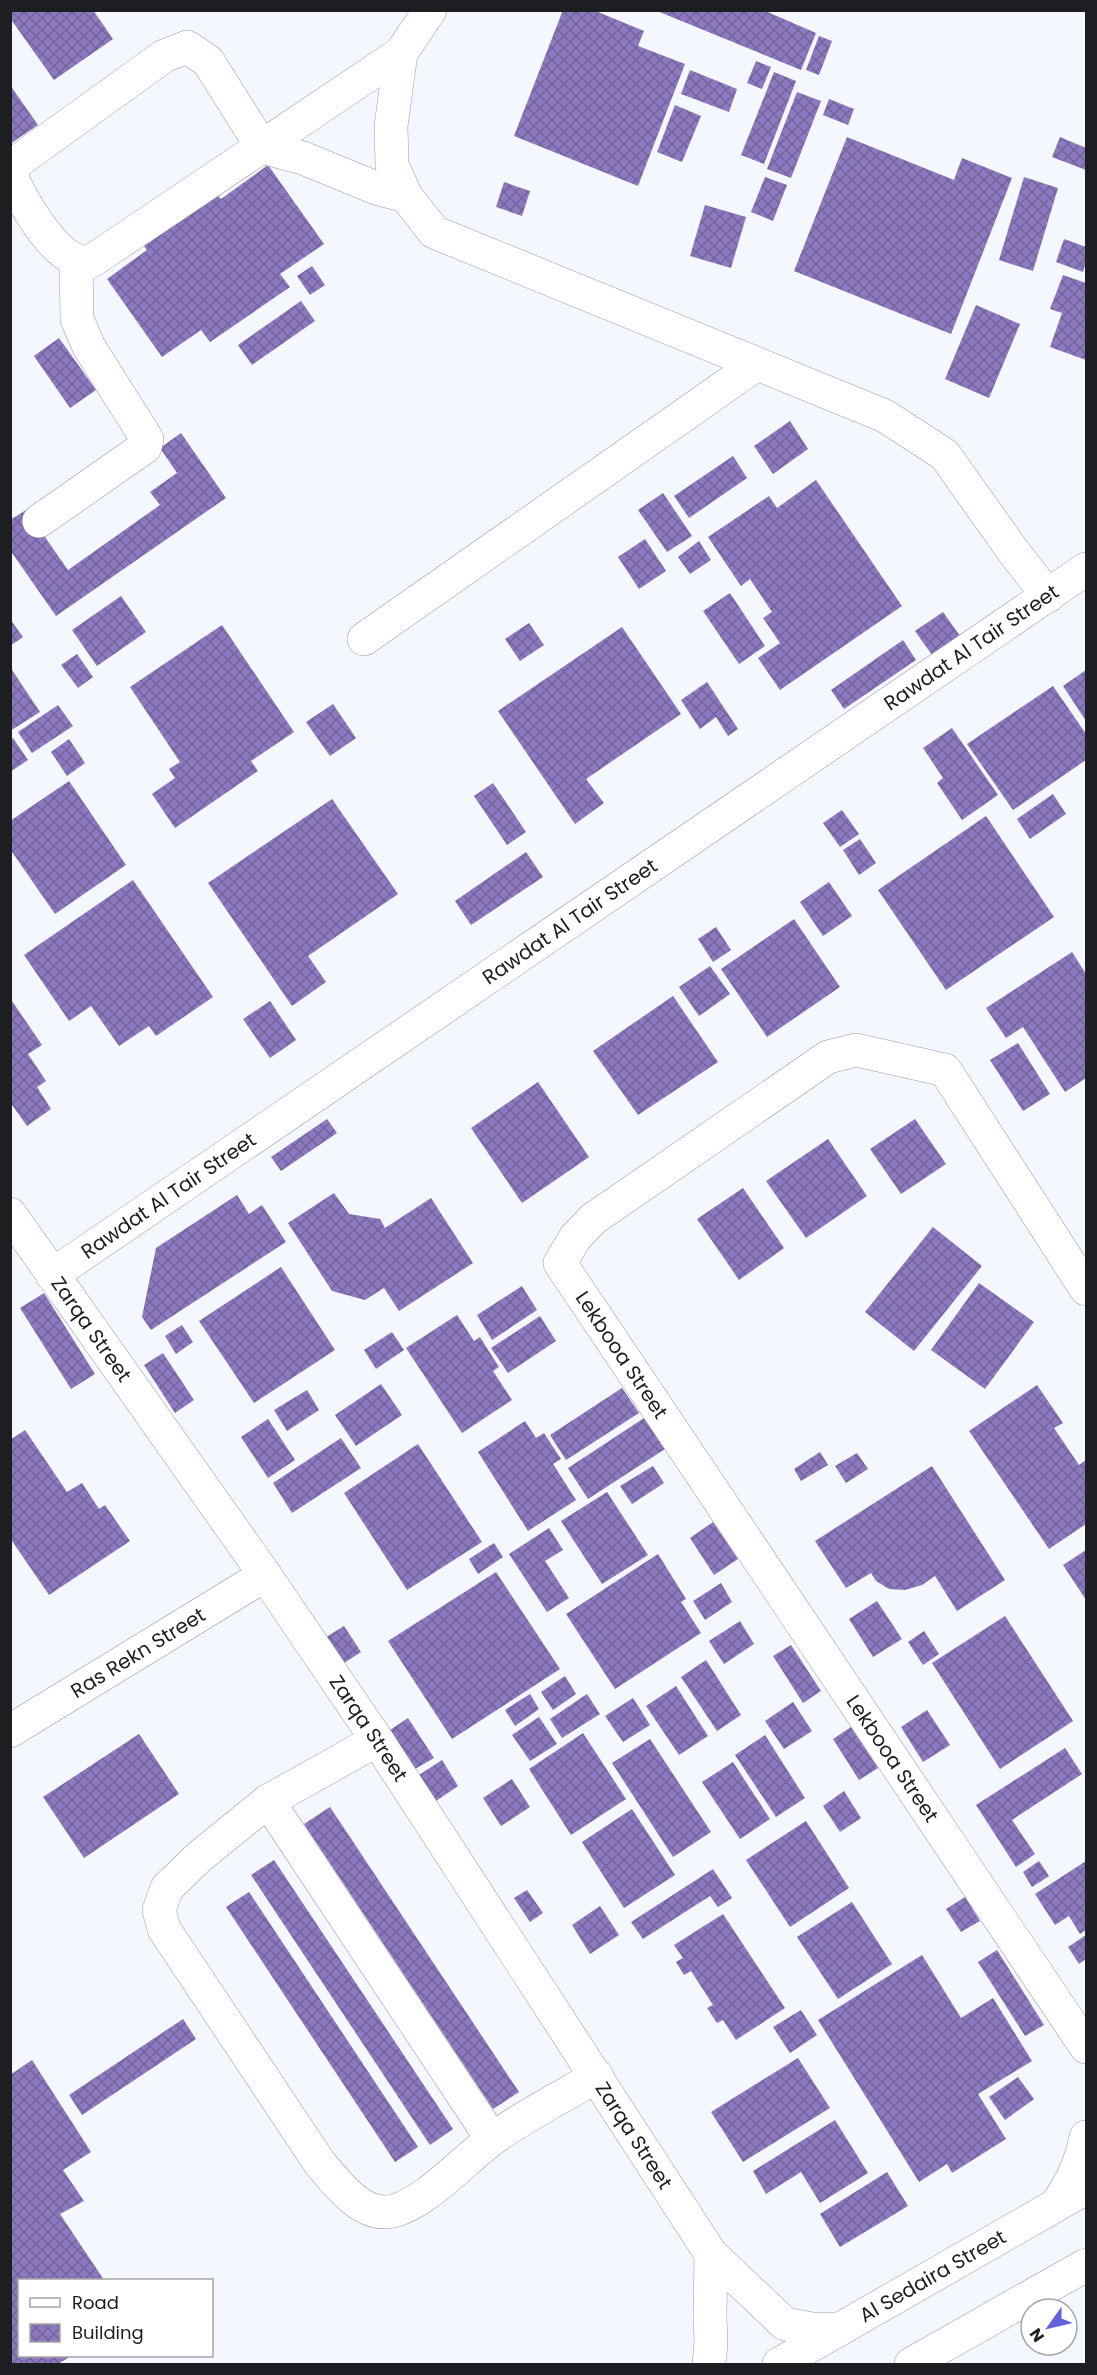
<svg xmlns="http://www.w3.org/2000/svg" width="1097" height="2375" viewBox="0 0 1097 2375" font-family="Poppins,sans-serif">
<style>
.building{fill:url(#building-cross-hatch)}
.lines{fill:none;stroke-linecap:round;stroke-linejoin:round}
.minor-casing{stroke:#999da7;stroke-width:34}
.major-casing{stroke:#999da7;stroke-width:34}
.minor{stroke:#fff;stroke-width:33}
.major{stroke:#fff;stroke-width:33}
.labels{text-anchor:middle;dominant-baseline:central;stroke-width:5;stroke-linejoin:round;paint-order:stroke}
.street-label{font-size:20px;fill:#1d1e22;stroke:#fff}
</style>
<defs>
<pattern id="building-cross-hatch" width="8" height="8" patternUnits="userSpaceOnUse" patternTransform="scale(1.5)"><rect width="8" height="8" fill="#8c79bf"/><path d="M0 0l8 8M0 8l8-8" fill="none" stroke="#72639b"/></pattern>
</defs>
<rect width="100%" height="100%" fill="#f5f7fe"/>
<!-- building -->
<g class="building">
<path d="M10,10h83l20,29 -59,41 -44,-62z"/>
<path d="M563,10h30l51,21 -6,15 47,18 -47,122 -124,-50z"/>
<path d="M763,10l53,23 -15,37 -144,-59z"/>
<path d="M819,36l13,5 -13,34 -13,-5z"/>
<path d="M756,61l15,6 -9,22 -15,-6z"/>
<path d="M690,70l47,19 -8,23 -48,-18z"/>
<path d="M774,72l22,9 -32,83 -23,-9z"/>
<path d="M10,85l28,40 -28,19z"/>
<path d="M797,92l24,9 -30,77 -24,-9z"/>
<path d="M829,99l25,10 -6,16 -25,-10z"/>
<path d="M675,105l26,11 -19,46 -25,-10z"/>
<path d="M847,137l107,43 8,-22 50,20 -61,156 -157,-63z"/>
<path d="M1060,137l26,11v22l-34,-13z"/>
<path d="M268,165l56,79 -44,30 10,13 -80,55 -9,-12 -39,27 -55,-78 40,-29 -6,-8 73,-51 7,8z"/>
<path d="M765,177l22,8 -14,36 -22,-9z"/>
<path d="M1024,177l34,11 -25,83 -34,-11z"/>
<path d="M504,182l26,9 -8,25 -26,-9z"/>
<path d="M705,205l41,12 -15,51 -41,-12z"/>
<path d="M1064,239l22,8v15l-3,10 -27,-10z"/>
<path d="M312,266l13,19 -15,10 -13,-19z"/>
<path d="M1063,275l23,8v77l-36,-13 12,-34 -12,-4z"/>
<path d="M301,301l14,20 -63,44 -14,-20z"/>
<path d="M976,305l44,19 -31,74 -44,-19z"/>
<path d="M59,338l37,52 -26,18 -36,-52z"/>
<path d="M790,421l18,28 -35,25 -19,-28z"/>
<path d="M181,433l45,65 -170,118 -46,-66v-30l16,-10 42,60 92,-65 -10,-13 27,-19 -17,-25z"/>
<path d="M733,456l14,22 -58,40 -15,-22z"/>
<path d="M816,480l86,126 -122,84 -22,-32 22,-15 -17,-25 9,-6 -22,-33 -9,7 -33,-49 61,-41 8,12z"/>
<path d="M663,493l29,43 -25,16 -29,-42z"/>
<path d="M645,539l21,32 -27,18 -21,-32z"/>
<path d="M699,541l12,19 -21,14 -12,-17z"/>
<path d="M730,593l35,53 -26,18 -36,-53z"/>
<path d="M121,596l25,36 -49,34 -25,-36z"/>
<path d="M943,612l17,24 -28,19 -17,-24z"/>
<path d="M10,619l13,18 -13,9z"/>
<path d="M529,623l15,22 -24,16 -15,-22z"/>
<path d="M222,625l72,107 -43,29 7,10 -83,57 -23,-34 23,-16 -6,-9 11,-7 -50,-75z"/>
<path d="M622,627l59,87 -95,65 18,24 -29,21 -77,-113z"/>
<path d="M903,640l13,20 -72,49 -13,-19z"/>
<path d="M77,654l16,23 -15,11 -17,-23z"/>
<path d="M10,667l30,45 -30,19z"/>
<path d="M1086,670v51l-23,-35z"/>
<path d="M707,682l31,47 -10,7 -12,-19 -16,12 -19,-29z"/>
<path d="M1053,686l33,48v26l-73,50 -46,-66z"/>
<path d="M333,704l23,34 -26,18 -24,-34z"/>
<path d="M58,705l15,21 -41,27 -14,-21z"/>
<path d="M952,728l46,67 -36,25 -25,-37 6,-5 -20,-30z"/>
<path d="M13,738l15,22 -18,12v-32z"/>
<path d="M69,739l16,24 -18,13 -16,-24z"/>
<path d="M69,781l57,84 -71,49 -45,-65v-28z"/>
<path d="M493,783l33,49 -19,13 -33,-49z"/>
<path d="M1053,794l13,20 -36,25 -13,-20z"/>
<path d="M332,799l66,95 -90,62 18,26 -34,24 -84,-123z"/>
<path d="M842,810l17,24 -19,13 -17,-24z"/>
<path d="M986,816l68,101 -108,73 -68,-100z"/>
<path d="M860,839l16,24 -17,12 -16,-25z"/>
<path d="M526,852l17,25 -72,48 -16,-24z"/>
<path d="M133,880l80,117 -57,39 -7,-10 -30,20 -28,-40 -22,15 -45,-66z"/>
<path d="M829,882l23,34 -29,20 -23,-34z"/>
<path d="M794,919l46,68 -73,50 -46,-68z"/>
<path d="M716,927l15,23 -18,12 -15,-23z"/>
<path d="M1072,952l14,22v104l-21,14 -42,-65 -17,11 -20,-30z"/>
<path d="M710,966l20,28 -31,22 -20,-29z"/>
<path d="M673,996l45,66 -80,53 -45,-64z"/>
<path d="M10,998l32,47 -14,9 18,27 -9,6 14,22 -24,17 -17,-24z"/>
<path d="M270,1001l26,39 -26,18 -27,-39z"/>
<path d="M1018,1043l32,51 -27,17 -33,-51z"/>
<path d="M538,1082l51,75 -67,46 -51,-75z"/>
<path d="M327,1119l10,14 -56,38 -10,-14z"/>
<path d="M915,1119l31,45 -45,30 -31,-45z"/>
<path d="M828,1139l39,57 -61,42 -40,-57z"/>
<path d="M743,1188l41,60 -45,32 -42,-61z"/>
<path d="M334,1193l15,21 31,5 5,9 46,-30 42,65 -74,48 -15,-23 -19,12 -33,-9 -44,-68z"/>
<path d="M237,1195l12,19 13,-9 24,37 -135,88 -9,-13 14,-69z"/>
<path d="M933,1227l49,39 -68,85 -49,-39z"/>
<path d="M281,1267l54,83 -81,53 -55,-82z"/>
<path d="M979,1283l55,39 -49,67 -54,-39z"/>
<path d="M522,1286l15,24 -45,30 -15,-25z"/>
<path d="M44,1293l51,81 -24,15 -51,-81z"/>
<path d="M457,1315l17,26 6,-4 19,30 -6,4 19,29 -50,33 -56,-85z"/>
<path d="M540,1316l16,25 -48,32 -17,-25z"/>
<path d="M182,1325l11,17 -17,12 -11,-18z"/>
<path d="M392,1332l12,18 -28,19 -12,-19z"/>
<path d="M163,1353l31,47 -19,13 -31,-48z"/>
<path d="M381,1384l21,31 -46,31 -21,-31z"/>
<path d="M1037,1385l26,38 -9,5 25,37 7,-5v64l-37,25 -80,-118z"/>
<path d="M622,1388l17,25 -73,47 -16,-25z"/>
<path d="M307,1390l12,20 -32,21 -13,-21z"/>
<path d="M644,1418l21,31 -77,50 -20,-31z"/>
<path d="M268,1419l27,41 -27,18 -27,-41z"/>
<path d="M525,1421l11,17 8,-5 17,26 -8,5 23,36 -48,31 -50,-79z"/>
<path d="M25,1430l42,62 15,-9 17,26 6,-4 25,36 -81,54 -39,-57v-98z"/>
<path d="M341,1438l20,30 -69,45 -19,-30z"/>
<path d="M418,1444l64,98 -75,48 -63,-97z"/>
<path d="M820,1452l8,13 -27,16 -7,-12z"/>
<path d="M857,1453l11,16 -22,14 -11,-17z"/>
<path d="M653,1466l11,17 -32,21 -12,-18z"/>
<path d="M932,1466l73,114 -48,31 -22,-35 -13,9 -17,5 -16,-1 -13,-8 -5,-8 -25,15 -31,-47z"/>
<path d="M607,1492l41,63 -46,29 -41,-63z"/>
<path d="M713,1522l25,37 -24,16 -24,-37z"/>
<path d="M549,1528l14,22 -18,11 24,37 -22,14 -38,-58z"/>
<path d="M494,1543l9,14 -25,17 -9,-15z"/>
<path d="M1086,1550v50l-23,-35z"/>
<path d="M658,1554l28,45 -5,3 20,31 -86,56 -49,-75z"/>
<path d="M496,1572l64,97 -108,70 -64,-98z"/>
<path d="M721,1583l11,19 -27,18 -12,-19z"/>
<path d="M877,1601l25,38 -29,18 -24,-38z"/>
<path d="M1005,1616l68,105 -73,48 -68,-106z"/>
<path d="M740,1621l14,23 -30,20 -15,-23z"/>
<path d="M344,1626l17,26 -20,13 -18,-26z"/>
<path d="M924,1631l15,23 -16,11 -15,-23z"/>
<path d="M791,1645l30,46 -18,12 -30,-47z"/>
<path d="M706,1660l35,55 -24,16 -36,-54z"/>
<path d="M565,1676l11,18 -23,16 -12,-18z"/>
<path d="M676,1686l32,50 -29,19 -33,-49z"/>
<path d="M530,1694l9,15 -24,17 -10,-16z"/>
<path d="M587,1694l13,20 -38,24 -12,-19z"/>
<path d="M633,1698l17,27 -27,17 -18,-26z"/>
<path d="M793,1702l19,29 -28,18 -19,-28z"/>
<path d="M927,1710l23,35 -27,17 -22,-35z"/>
<path d="M539,1717l18,27 -27,17 -18,-26z"/>
<path d="M408,1718l26,40 -19,11 -25,-39z"/>
<path d="M851,1727l27,41 -19,12 -26,-41z"/>
<path d="M583,1733l43,66 -55,36 -42,-66z"/>
<path d="M139,1734l40,60 -95,64 -41,-61z"/>
<path d="M765,1735l40,63 -29,19 -41,-62z"/>
<path d="M650,1739l61,93 -38,25 -61,-94z"/>
<path d="M1065,1748l17,26 -70,46 23,34 -19,13 -40,-62z"/>
<path d="M442,1760l16,26 -22,15 -17,-26z"/>
<path d="M733,1762l37,57 -30,20 -38,-57z"/>
<path d="M512,1779l18,28 -29,19 -18,-28z"/>
<path d="M844,1791l17,27 -21,14 -17,-26z"/>
<path d="M330,1807l189,285 -26,17 -189,-285z"/>
<path d="M632,1809l43,66 -51,33 -42,-66z"/>
<path d="M806,1821l43,67 -59,39 -44,-67z"/>
<path d="M274,1860l179,269 -23,16 -179,-270z"/>
<path d="M1039,1861l10,15 -17,11 -9,-15z"/>
<path d="M1086,1861v69l-6,4 -11,-18 -14,9 -20,-31z"/>
<path d="M713,1869l19,29 -14,9 -8,-11 -67,43 -12,-17z"/>
<path d="M527,1890l16,23 -13,9 -16,-24z"/>
<path d="M249,1892l169,255 -23,15 -169,-255z"/>
<path d="M965,1897l15,24 -19,11 -15,-23z"/>
<path d="M852,1902l40,62 -54,35 -41,-62z"/>
<path d="M600,1906l19,29 -29,19 -18,-29z"/>
<path d="M723,1914l62,94 -49,32 -13,-20 -6,3 -10,-15 6,-3 -22,-34 -7,4 -8,-13 7,-4 -9,-13z"/>
<path d="M1086,1935v24l-7,5 -11,-17z"/>
<path d="M997,1950l47,75 -19,11 -47,-74z"/>
<path d="M922,1955l39,63 32,-20 39,63 -54,33 28,45 -54,34 -5,-9 -28,18 -101,-162z"/>
<path d="M801,2010l16,25 -27,18 -17,-26z"/>
<path d="M183,2019l13,20 -114,76 -13,-20z"/>
<path d="M798,2058l32,50 -87,54 -32,-50z"/>
<path d="M32,2060l59,92 -28,18 21,31 -24,13 44,66h-84v76h51l-13,8h-48v-289z"/>
<path d="M1018,2077l16,22 -29,21 -16,-23z"/>
<path d="M835,2120l33,53 -48,30 -19,-31 -35,22 -13,-23z"/>
<path d="M887,2172l21,34 -68,41 -20,-33z"/>
</g>
<g class="lines">
<defs>
<g id="minor">
<path d="M430,10l-29,43 -10,73 1,39 14,31 28,36 451,184 60,39 68,96 35,45"/>
<path d="M10,167l154,-111 23,-9 21,14 54,86 41,11 73,30 30,8"/>
<path d="M10,172c9,25 40,78 66,88 4,2 9,2 14,2l311,-209"/>
<path d="M39,521l106,-74 2,-8 -58,-92 -12,-28 -1,-59"/>
<path d="M364,639l393,-275"/>
<path id="s1" d="M10,1214l255,361 112,165 334,514 74,70 27,5h26"/>
<path id="s2" d="M52,1275l1034,-706"/>
<path id="s3" d="M1086,1289l-141,-219 -89,-20 -28,7 -235,162 -18,19 -15,25 526,784"/>
<path id="s4" d="M10,1731l255,-156"/>
<path d="M377,1740l-109,61 -69,56 -32,31 -8,22 5,19 155,233c16,19 40,52 68,50 33,-3 77,-52 104,-72 33,-24 71,-43 106,-64"/>
<path d="M268,1801l224,338"/>
<path d="M1056,2205c16,-22 25,-42 30,-68"/>
<path d="M709,2364l2,-21 -1,-26 1,-63"/>
</g>
<g id="major">
<path id="s5" d="M779,2364l307,-176"/>
<path d="M911,2364l175,-99"/>
</g>
</defs>
<!-- minor casing -->
<use href="#minor" class="minor-casing"/>
<!-- major casing -->
<use href="#major" class="major-casing"/>
<!-- minor -->
<use href="#minor" class="minor"/>
<!-- major -->
<use href="#major" class="major"/>
</g>
<g class="labels">
<!-- street labels -->
<g class="street-label">
<text stroke="none"><textPath href="#s2" startOffset="1113">Rawdat Al Tair Street</textPath></text>
<text stroke="none"><textPath href="#s2" startOffset="627">Rawdat Al Tair Street</textPath></text>
<text stroke="none"><textPath href="#s2" startOffset="141">Rawdat Al Tair Street</textPath></text>
<text stroke="none"><textPath href="#s1" startOffset="141">Zarqa Street</textPath></text>
<text stroke="none"><textPath href="#s3" startOffset="832">Lekbooa Street</textPath></text>
<text stroke="none"><textPath href="#s4" startOffset="150">Ras Rekn Street</textPath></text>
<text stroke="none"><textPath href="#s1" startOffset="627">Zarqa Street</textPath></text>
<text stroke="none"><textPath href="#s3" startOffset="1318">Lekbooa Street</textPath></text>
<text stroke="none"><textPath href="#s1" startOffset="1113">Zarqa Street</textPath></text>
<text stroke="none"><textPath href="#s5" startOffset="177">Al Sedaira Street</textPath></text>
</g>
</g>
<!-- border -->
<rect width="1097" height="2375" fill="none" stroke="#1d1e22" stroke-width="24"/>
<!-- legend -->
<rect x="18" y="2279" width="195" height="78" fill="#ffffff" stroke="#a5a5a7" stroke-width="1.5"/>
<rect x="30" y="2298" width="30" height="9" fill="#ffffff" stroke="#a5a5a7" stroke-width="1.5"/>
<text x="72" y="2309" font-size="18" fill="#1d1e22">Road</text>
<rect x="30" y="2324" width="30" height="18" fill="url(#building-cross-hatch)" stroke="#a5a5a7" stroke-width="1.5"/>
<text x="72" y="2339" font-size="18" fill="#1d1e22">Building</text>
<!-- north arrow -->
<g transform="translate(1049 2327) rotate(236)"><circle r="28" fill="#ffffff" stroke="#a5a5a7" stroke-width="1.5"/>
<path d="M0-4.5L10 22L0 15L-10 22Z" fill="#6263dc"/>
<text y="-9" font-size="16" font-weight="bold" text-anchor="middle" fill="#1d1e22">N</text>
</g>
</svg>
